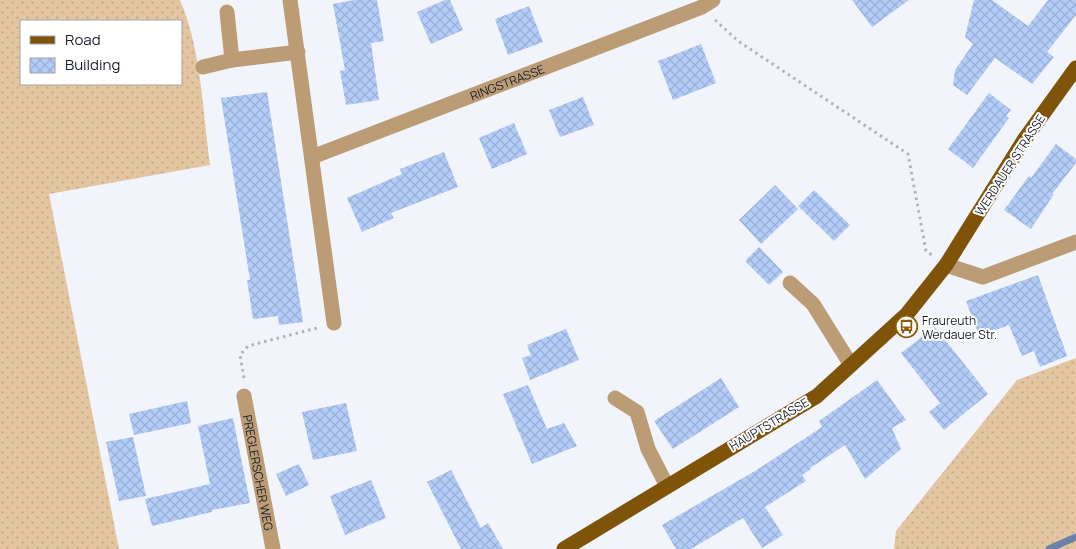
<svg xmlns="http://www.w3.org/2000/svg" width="1076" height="549" viewBox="0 0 1076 549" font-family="Manrope,sans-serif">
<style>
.grass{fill:url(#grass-dots);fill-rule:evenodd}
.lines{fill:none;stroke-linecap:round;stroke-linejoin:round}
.stream{stroke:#6a80a9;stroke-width:7}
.building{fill:url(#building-cross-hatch)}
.path{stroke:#afb3bb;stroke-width:3;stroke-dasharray:2.5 4;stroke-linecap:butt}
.minor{stroke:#bb9c74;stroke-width:15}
.major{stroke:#7f5409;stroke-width:15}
.labels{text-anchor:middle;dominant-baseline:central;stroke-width:4;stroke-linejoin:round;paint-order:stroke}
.street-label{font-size:12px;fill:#171d28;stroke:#fff}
.poi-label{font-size:12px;fill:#171d28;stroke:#fff;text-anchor:start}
</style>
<defs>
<pattern id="grass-dots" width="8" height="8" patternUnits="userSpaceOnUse" patternTransform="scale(1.25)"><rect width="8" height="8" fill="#e3c59f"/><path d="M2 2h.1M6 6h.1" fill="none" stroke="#c2a989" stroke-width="1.8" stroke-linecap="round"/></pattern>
<pattern id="building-cross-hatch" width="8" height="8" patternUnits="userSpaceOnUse" patternTransform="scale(1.25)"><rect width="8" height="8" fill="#b3ccf8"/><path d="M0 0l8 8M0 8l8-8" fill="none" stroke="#99afd5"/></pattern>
</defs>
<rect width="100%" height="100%" fill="#f1f4fb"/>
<!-- grass -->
<g class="grass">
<path d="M0,0h180c21,47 23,114 30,165l-161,29 70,355h-119zM21,21h160v63h-160z"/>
<path d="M1076,358v191h-182l2,-18 121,-151z"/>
</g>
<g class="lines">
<!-- stream -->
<path class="stream" d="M1049,549l27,-12"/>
</g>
<!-- building -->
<g class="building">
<path d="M354,0h23l7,41 -13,2 8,57 -33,5 -6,-34 5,-1 -12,-66z"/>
<path d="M445,0h5l13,30 -32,14 -14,-32z"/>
<path d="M852,0h57l-37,27z"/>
<path d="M974,0h18l36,26 20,-26h28v15l-29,37 7,5 -22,27 -37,-26 -28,37 -14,-10 2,-15 18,-26 -8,-7z"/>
<path d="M529,6l14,36 -35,13 -13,-36z"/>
<path d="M701,44l15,39 -43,17 -15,-39z"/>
<path d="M267,92l36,230 -24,3 -1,-9 -25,3 -6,-39h3l-29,-182z"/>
<path d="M989,93l22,17 -5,6 3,2 -36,50 -25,-19z"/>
<path d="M583,97l11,28 -34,12 -11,-27z"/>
<path d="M514,123l13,31 -35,15 -13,-31z"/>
<path d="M1056,144l20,15v4l-24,31h2l-23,35 -27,-19 25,-34 2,2z"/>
<path d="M444,152l14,35 -67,26 3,5 -32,14 -15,-34 55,-24 -2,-5z"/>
<path d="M775,185l23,24 -37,35 -22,-24z"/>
<path d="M814,190l36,35 -16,16 -36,-35z"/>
<path d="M759,247l24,25 -14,13 -24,-24z"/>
<path d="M1038,275l29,81 -27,11 -6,-16 -12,5 -13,-31 -30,11 -13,-35z"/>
<path d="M935,327l53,67 -44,36 -15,-18 11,-9 -39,-50z"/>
<path d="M566,329l13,31 -49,20 -8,-22 9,-3 -4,-10z"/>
<path d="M721,378l18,29 -66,42 -19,-28z"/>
<path d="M877,380l29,40 -14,8 9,21 -36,30 -20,-34 -35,23 1,1 -9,6 4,6 -41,26 18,28 -21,13 -19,-30 -52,31h-15l-14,-24 93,-54 67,-44 -3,-6z"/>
<path d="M528,385l19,44 17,-6 13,23 -45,18 -29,-70z"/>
<path d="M187,401l4,22 -57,12 -5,-21z"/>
<path d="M346,403l11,48 -44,9 -11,-48z"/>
<path d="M233,418l17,85 -38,7v2l-60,14 -7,-27 65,-15 -12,-58z"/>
<path d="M133,437l13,59 -27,5 -13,-59z"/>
<path d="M299,464l10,21 -23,11 -10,-22z"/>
<path d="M451,470l30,58 7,-5 15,26h-42l-34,-67z"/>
<path d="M371,480l15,38 -41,17 -15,-39z"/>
</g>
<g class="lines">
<!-- path -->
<g class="path">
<path d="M715,20l23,21 170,113 18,97 6,4"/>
<path d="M244,378l-4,-23 8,-9 69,-18"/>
</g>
<!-- minor -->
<g class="minor">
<path d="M290,0l44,323"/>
<path d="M227,12l5,48"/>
<path d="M203,67l29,-7 66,-8"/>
<path id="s1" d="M312,157l390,-150 11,-7"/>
<path d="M946,265l37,12 93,-35"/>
<path d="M790,283l23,21 38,61"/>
<path id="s2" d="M244,396l29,153"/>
<path d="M615,398l22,14 11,37 19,37"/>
</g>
<!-- major -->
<path class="major" d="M564,549l253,-153 90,-82 39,-49 78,-125 52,-72"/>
</g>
<!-- icons -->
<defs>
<symbol id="bus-ring" viewBox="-11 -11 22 22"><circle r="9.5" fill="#fff" stroke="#8c5c04" stroke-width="1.5"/><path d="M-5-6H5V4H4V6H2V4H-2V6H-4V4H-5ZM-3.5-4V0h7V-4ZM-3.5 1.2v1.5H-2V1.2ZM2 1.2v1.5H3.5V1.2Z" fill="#8c5c04"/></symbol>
</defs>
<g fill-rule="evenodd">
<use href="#bus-ring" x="894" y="314" width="25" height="25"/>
</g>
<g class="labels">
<!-- street labels -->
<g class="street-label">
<text stroke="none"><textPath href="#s1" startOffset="209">RINGSTRASSE</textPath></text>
<text transform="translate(1010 165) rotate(-57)">WERDAUER STRASSE</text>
<text transform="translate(769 424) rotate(-31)">HAUPTSTRASSE</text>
<text stroke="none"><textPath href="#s2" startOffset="78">PREGLERSCHER WEG</textPath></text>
</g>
<!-- poi labels -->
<g class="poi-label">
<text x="922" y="320">Fraureuth<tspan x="922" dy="14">Werdauer Str.</tspan></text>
</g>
</g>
<!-- legend -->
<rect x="20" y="20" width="162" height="65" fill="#ffffff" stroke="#a2a5a9"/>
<rect x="30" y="36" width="25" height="8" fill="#7f5409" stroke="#a2a5a9"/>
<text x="65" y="45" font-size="15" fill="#171d28">Road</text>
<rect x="30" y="58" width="25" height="15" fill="url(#building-cross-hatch)" stroke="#a2a5a9"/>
<text x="65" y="70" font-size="15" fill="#171d28">Building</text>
</svg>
